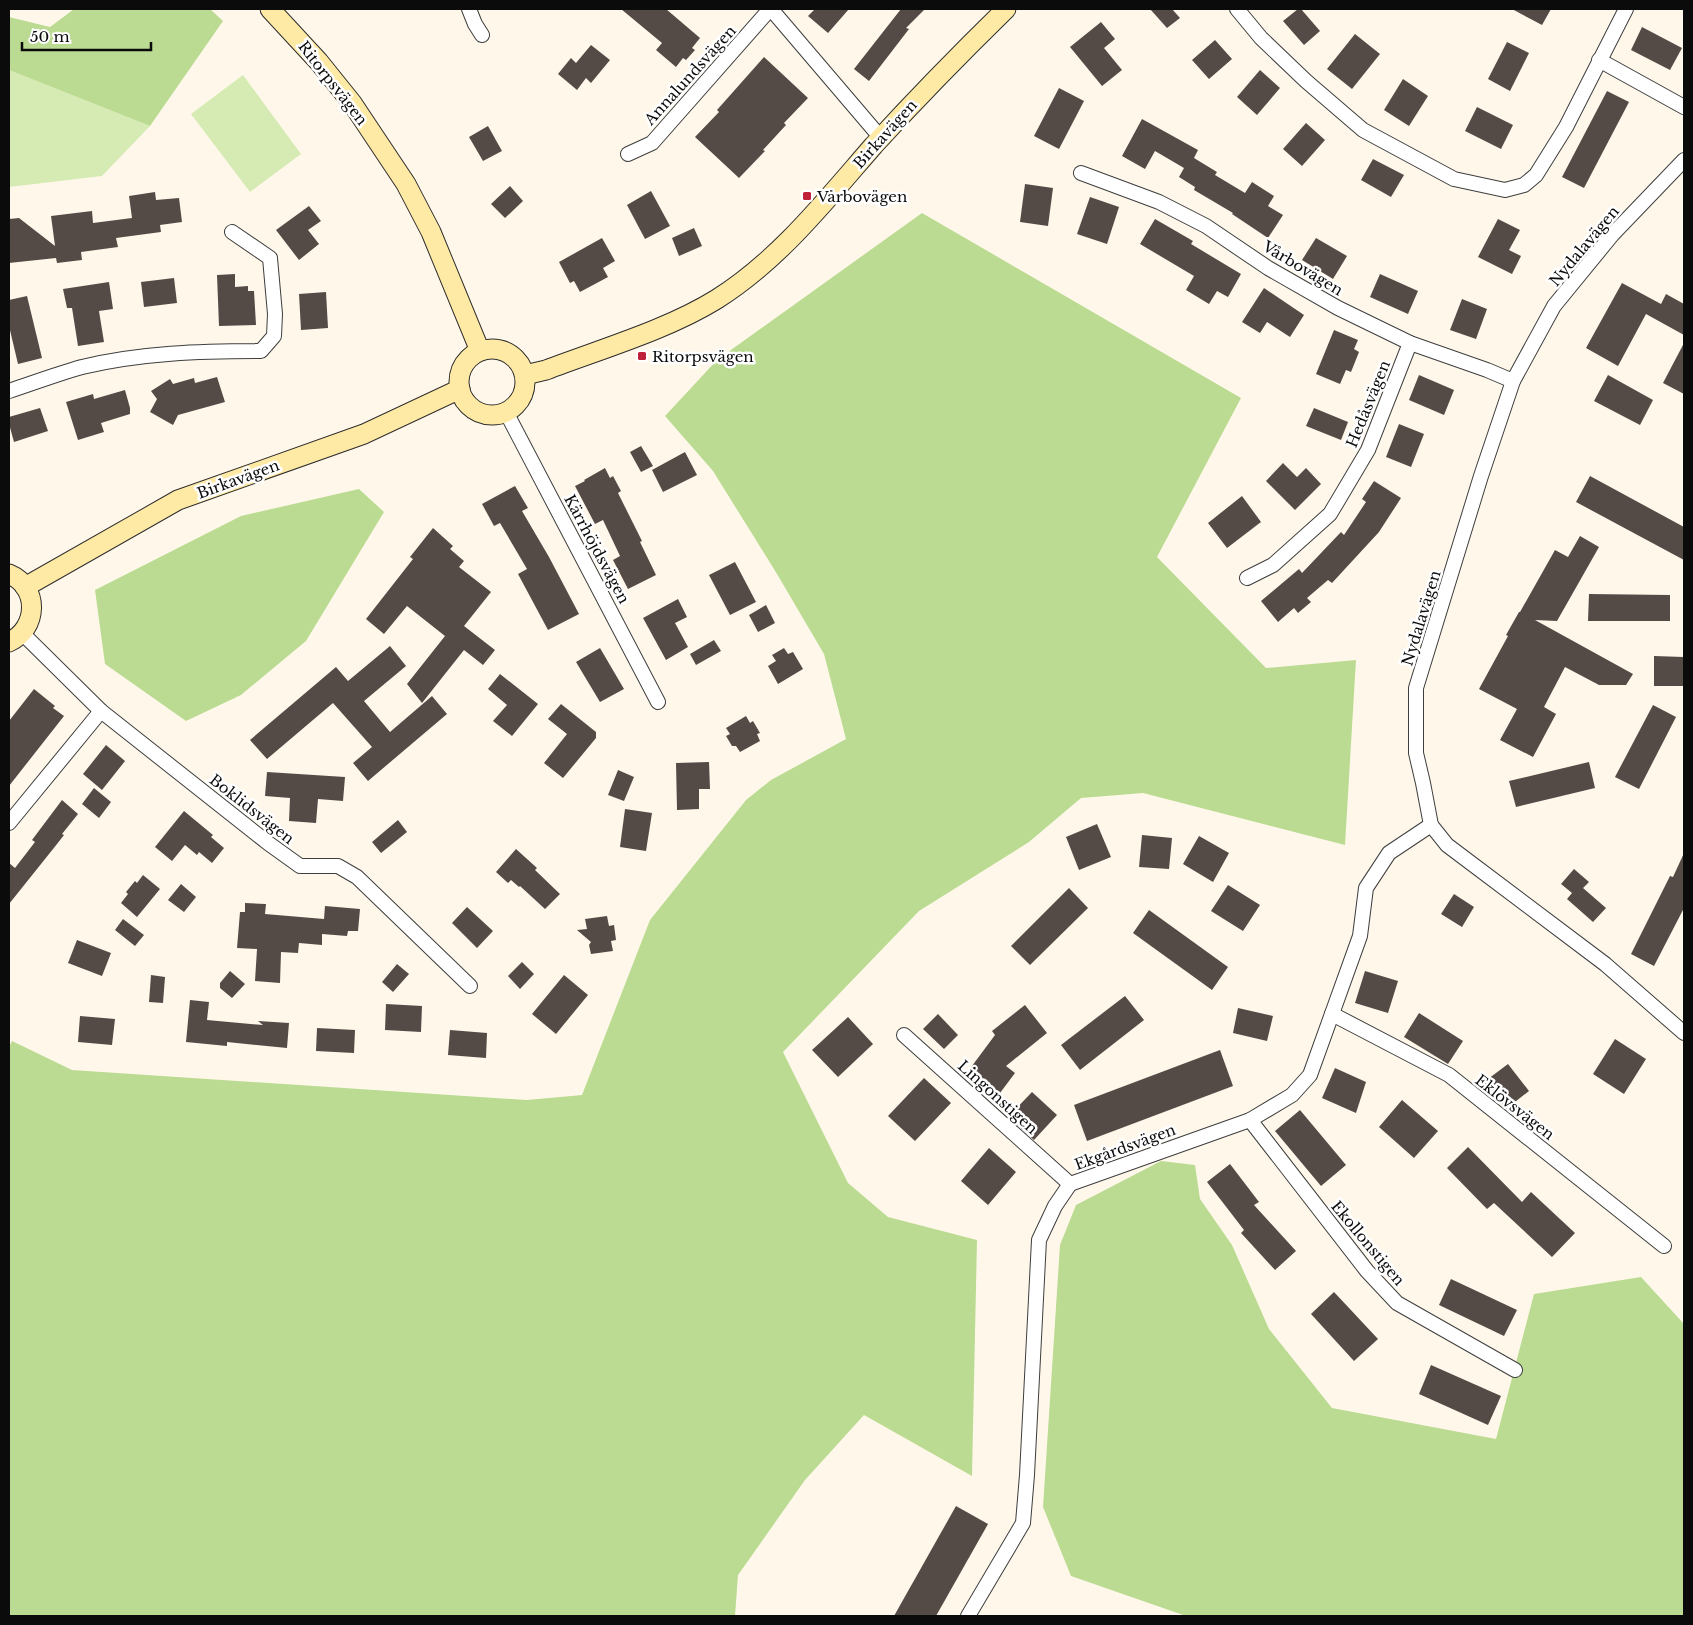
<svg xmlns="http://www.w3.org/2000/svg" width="1693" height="1625" viewBox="0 0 1693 1625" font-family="'Libre Baskerville',serif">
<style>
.green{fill:#d6eab3}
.forest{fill:#bbdb92}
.building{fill:#544b47}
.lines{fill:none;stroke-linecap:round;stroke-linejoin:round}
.street-casing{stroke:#3e3e3e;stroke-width:16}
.secondary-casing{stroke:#2d2d2d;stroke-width:21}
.street{stroke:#fff;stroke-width:14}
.secondary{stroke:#ffeaa5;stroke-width:19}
.poi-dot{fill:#bf203a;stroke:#fff;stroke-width:2}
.labels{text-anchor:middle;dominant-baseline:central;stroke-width:5;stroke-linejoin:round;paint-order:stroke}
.street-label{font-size:15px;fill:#0b0b0b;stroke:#fff}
.poi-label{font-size:15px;fill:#0b0b0b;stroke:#fff;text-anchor:start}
</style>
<rect width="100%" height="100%" fill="#fff8ea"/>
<!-- green -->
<g class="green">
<path d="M9,70l141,56 -48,50 -93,11z"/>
<path d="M243,75l58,79 -51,38 -59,-78z"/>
</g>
<!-- forest -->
<g class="forest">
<path d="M74,9h136l13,12 -73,105 -141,-56v-53l41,10z"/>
<path d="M922,213l319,185 -84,159 109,111 90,-8 -11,185 -202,-52 -62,5 -52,44 -110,69 -136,141 65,131 40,34 89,23 -5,236 -108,-61 -59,65 -67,95 -3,41h-726v-569l3,-6 60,29 455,30 55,-5 68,-175 96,-120 25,-20 75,-41 -22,-85 -47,-80 -64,-103 -48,-55 52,-56z"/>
<path d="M359,489l25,23 -78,129 -65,54 -55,26 -81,-57 -10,-74 146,-74z"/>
<path d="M1161,1161l34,4 5,34 32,46 37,84 63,79 164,31 38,-145 107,-17 43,47v292h-498l-115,-40 -28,-69 17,-262 16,-40z"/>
</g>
<!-- building -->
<g class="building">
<path d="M621,9h45l34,29 -8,10 3,2 -9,10 -3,-2 -7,9 -20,-17 6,-7z"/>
<path d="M815,9h34l-21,24 -20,-17z"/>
<path d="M901,9h24l-19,19 3,1 -40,52 -15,-12z"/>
<path d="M1150,9h22l8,9 -13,10z"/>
<path d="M1298,9h3l19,22 -16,14 -21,-24z"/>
<path d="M1512,9h39l-9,16z"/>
<path d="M1101,22l14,17 -11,9 18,22 -20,16 -32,-39z"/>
<path d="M1642,27l40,21 -12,22 -39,-20z"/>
<path d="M1355,34l25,20 -28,35 -25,-20z"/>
<path d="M1215,40l17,19 -23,20 -17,-19z"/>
<path d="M1507,42l22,11 -19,38 -22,-12z"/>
<path d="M591,45l19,15 -19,23 -5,-5 -9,12 -19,-16 13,-16 5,5z"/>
<path d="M764,57l44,41 -24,25 2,2 -23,25 2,1 -26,27 -44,-41 24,-25 -2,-2z"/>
<path d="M1260,70l20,18 -23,27 -20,-18z"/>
<path d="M1403,79l25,17 -19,30 -25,-16z"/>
<path d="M1059,88l25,13 -25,48 -25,-13z"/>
<path d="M1607,91l22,11 -45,86 -22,-11z"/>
<path d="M1477,107l36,18 -12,24 -36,-18z"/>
<path d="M1142,119l56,31 -4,8 23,14 -2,3 30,18 7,-11 22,14 -6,10 15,9 -15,23 -36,-24 1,-1 -39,-23 1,-3 -16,-10 5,-9 -29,-17 -10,18 -23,-13z"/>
<path d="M1306,123l19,17 -23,26 -19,-17z"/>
<path d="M488,126l14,25 -19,10 -14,-24z"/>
<path d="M1373,159l31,16 -13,22 -30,-17z"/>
<path d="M1025,184l28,4 -5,38 -28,-4z"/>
<path d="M510,186l13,15 -18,17 -14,-14z"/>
<path d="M651,191l19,35 -25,13 -18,-34z"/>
<path d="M155,192l1,8 23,-2 3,24 -22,3 1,7 -45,6 2,9 -37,5 1,8 -25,3 -1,-5 -47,5v-44l10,-1 36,28 -4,-30 41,-5 1,12 39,-5 -3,-22z"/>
<path d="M1090,197l29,10 -12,37 -30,-10z"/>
<path d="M309,206l12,15 -13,9 11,14 -20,16 -23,-30z"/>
<path d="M1155,219l38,22 -2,3 50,30 -13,23 -11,-6 -8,13 -23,-14 8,-14 -54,-32z"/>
<path d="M1498,219l22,11 -11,20 12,6 -9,18 -34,-17z"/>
<path d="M694,228l8,18 -23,10 -7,-18z"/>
<path d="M602,238l13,23 -12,7 5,9 -28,15 -6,-11 -4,2 -11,-21z"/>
<path d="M1316,238l31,18 -14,23 -31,-19z"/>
<path d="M235,274v13l13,-1v5h6l2,34 -37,1 -2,-51z"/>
<path d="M1380,274l38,17 -10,23 -38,-17z"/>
<path d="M174,278l3,25 -33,4 -3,-25z"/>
<path d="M109,282l4,27 -14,2 5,31 -26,4 -6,-38h-5l-4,-19z"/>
<path d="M1622,283l39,21 5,-10 18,10v31l-38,-21 -28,52 -32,-18z"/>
<path d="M1264,288l40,27 -14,22 -23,-15 -7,11 -18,-11z"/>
<path d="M326,292l2,36 -27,2 -2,-36z"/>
<path d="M27,296l15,62 -24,6 -9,-38v-26z"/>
<path d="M1462,299l25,10 -11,30 -26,-9z"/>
<path d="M1334,330l24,10 -4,9 5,3 -8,20 -5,-2 -6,14 -24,-10z"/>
<path d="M1684,343v51l-21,-11z"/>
<path d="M1419,375l35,15 -10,25 -35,-15z"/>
<path d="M1608,375l45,25 -13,25 -46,-24z"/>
<path d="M217,377l8,25 -47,13 -5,10 -23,-13 7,-13 -6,-8 19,-12 3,5 21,-6 1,5z"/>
<path d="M125,390l5,18v6l-29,9 3,9 -26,8 -12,-38 27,-8 1,5z"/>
<path d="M40,408l8,23 -34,11 -5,-18v-7z"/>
<path d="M1314,408l34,14 -7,18 -35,-14z"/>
<path d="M1399,424l25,10 -13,33 -25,-10z"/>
<path d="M641,446l12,20 -12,6 -11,-20z"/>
<path d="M685,452l12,23 -34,17 -11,-22z"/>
<path d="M1283,463l14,14 9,-9 15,16 -26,26 -29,-29z"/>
<path d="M605,468l5,10 3,-2 8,15 -3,2 24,48 -2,1 16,33 -28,14 -15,-29 7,-4 -17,-36 -8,4 -20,-38 10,-5 -1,-1z"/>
<path d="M1590,476l94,51v33l-108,-58z"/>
<path d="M1374,481l27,17 -22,34 -47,51 -4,-3 -21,18 4,4 -13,11 -4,-5 -16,14 -17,-21 38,-32 3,4 39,-41 3,3 22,-33 -4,-3z"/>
<path d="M515,486l13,22 -6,3 27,46 30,57 -31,16 -30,-56 9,-5 -27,-46 -6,3 -12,-22z"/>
<path d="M1242,496l19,26 -34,26 -19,-25z"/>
<path d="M433,528l20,18 -3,3 14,12 -5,6 32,25 -27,34 31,24 -12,15 -19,-15 -42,53 -15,-19 38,-48 -38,-30 -23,28 -18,-15 47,-60 -3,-2z"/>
<path d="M1580,536l19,11 -42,74 -22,-1 98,54 -7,11h-27l-34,-18 -21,40 12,7 -23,43 -33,-17 17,-31 -38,-20 29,-53 -2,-1 13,-23h1l35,-62 13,7z"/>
<path d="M735,562l21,40 -26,13 -21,-40z"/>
<path d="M1589,594l81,1v26h-82z"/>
<path d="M678,599l9,18 -12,6 13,24 -22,13 -23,-42z"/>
<path d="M766,605l9,18 -17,9 -9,-17z"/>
<path d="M714,640l7,11 -25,14 -6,-11z"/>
<path d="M390,646l16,20 -42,35 26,31 42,-36 15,18 -79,67 -15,-18 19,-16 -39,-44 -66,56 -17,-19 86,-73 12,14z"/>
<path d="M600,648l24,41 -24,13 -24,-40z"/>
<path d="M784,648l4,6 5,-2 10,17 -25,15 -10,-18 8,-5 -4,-6z"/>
<path d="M1654,656l30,1v29h-30z"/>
<path d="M500,674l38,30 -26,32 -19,-15 14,-16 -19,-16z"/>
<path d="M34,689l21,17 -2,2 11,8 -55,70v-65z"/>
<path d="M561,704l35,28v6l-33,40 -19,-15 23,-29 -19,-15z"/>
<path d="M1653,705l23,12 -37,72 -24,-12z"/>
<path d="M746,716l4,7 3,-2 7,12 -3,1 3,7 -20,11 -4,-6h-4l-6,-10 4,-2 -4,-6z"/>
<path d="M106,745l19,16 -23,29 -19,-16z"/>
<path d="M709,762l1,27h-11v20l-22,1 -1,-47z"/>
<path d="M1589,762l6,26 -79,19 -7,-26z"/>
<path d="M618,770l16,7 -10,24 -16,-6z"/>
<path d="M267,772l78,5 -2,24 -25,-2 -2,24 -27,-2 1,-23 -25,-2z"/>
<path d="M94,788l17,14 -12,16 -17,-14z"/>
<path d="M62,800l16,14 -16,20 2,1 -7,9 -48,60v-41l6,5 20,-26 -3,-2z"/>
<path d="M625,809l27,4 -6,38 -26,-4z"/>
<path d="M184,811l29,24 -2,2 13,11 -12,15 -13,-11 -2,3 -12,-10 -13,16 -17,-14z"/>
<path d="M398,820l9,12 -26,21 -9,-11z"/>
<path d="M1097,824l14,33 -32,13 -13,-33z"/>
<path d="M1142,835l30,3 -3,31 -30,-2z"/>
<path d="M1199,836l30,17 -16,29 -30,-18z"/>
<path d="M516,849l21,19 -2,2 25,24 -15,15 -25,-23 -1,1 -8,-7 -3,3 -12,-11z"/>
<path d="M1684,853v55l-30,58 -23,-12 39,-78 3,1z"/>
<path d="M1574,869l15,13 -6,6 23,20 -13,14 -26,-23 5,-6 -11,-9z"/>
<path d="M143,875l17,14 -23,28 -16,-14 7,-9 -2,-2 9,-11 2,2z"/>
<path d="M181,884l15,13 -12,15 -16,-12z"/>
<path d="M1228,885l32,20 -17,26 -32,-20z"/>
<path d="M1069,888l19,20 -58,57 -19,-19z"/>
<path d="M1454,894l20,13 -12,20 -21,-13z"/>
<path d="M245,903l21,1 -1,10 59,5 1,-13 35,3 -2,22h-10l-1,5 -25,-2v11l-23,-2 -1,10 -17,-1 -1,31 -25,-2 2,-32 -20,-1 3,-36h5z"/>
<path d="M467,907l26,24 -16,17 -25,-25z"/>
<path d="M1149,910l79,57 -16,23 -79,-57z"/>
<path d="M607,916l2,10 5,-1 2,15 -5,1 2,10 -22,3 -2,-9 2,-3 -14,-12 10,-1 -2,-10z"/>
<path d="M123,919l21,16 -9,11 -20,-16z"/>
<path d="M77,940l34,13 -9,23 -34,-13z"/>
<path d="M522,962l12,12 -14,15 -12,-13z"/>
<path d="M397,964l12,10 -16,18 -11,-10z"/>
<path d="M230,971l15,13 -13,14 -12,-10v-5z"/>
<path d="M1365,971l33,10 -10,32 -33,-10z"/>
<path d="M151,975l14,2 -2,26 -14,-1z"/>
<path d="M564,975l24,20 -32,39 -24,-20z"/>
<path d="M1125,996l19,24 -64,50 -19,-25z"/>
<path d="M190,1000l19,2 -2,18 56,5 -5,-4 31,2 -2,25 -60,-6v4l-41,-4z"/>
<path d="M386,1004l36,2 -1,26 -36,-2z"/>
<path d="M1025,1005l22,28 -41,33 9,7 -15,20 -31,-23 26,-35 -3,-4z"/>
<path d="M1238,1008l35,8 -6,25 -34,-8z"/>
<path d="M1419,1013l44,28 -15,23 -44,-27z"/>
<path d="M938,1014l20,21 -14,14 -21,-20z"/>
<path d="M80,1016l35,3 -3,26 -34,-3z"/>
<path d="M848,1017l25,27 -35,33 -26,-27z"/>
<path d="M317,1028l38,2 -1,23 -38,-2z"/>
<path d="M450,1030l37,3 -1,25 -38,-3z"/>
<path d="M1615,1039l31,20 -22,35 -31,-20z"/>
<path d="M1220,1050l13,36 -146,55 -13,-36z"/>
<path d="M1508,1064l21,27 -23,18 -22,-27z"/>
<path d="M1335,1068l31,14 -10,31 -34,-15z"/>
<path d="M924,1078l27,25 -36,38 -27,-25z"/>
<path d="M1032,1092l25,23 -23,25 -26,-23z"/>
<path d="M1402,1100l36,31 -24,27 -35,-31z"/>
<path d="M1300,1110l46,55 -25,21 -46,-55z"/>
<path d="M1468,1147l54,55 9,-10 44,41 -23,24 -58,-54 -7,6 -40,-41z"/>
<path d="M989,1148l27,24 -28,33 -27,-24z"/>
<path d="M1230,1164l29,38 -5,3 42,46 -21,19 -34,-37 3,-3 -37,-48z"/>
<path d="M1451,1279l66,31 -13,26 -65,-31z"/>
<path d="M1334,1292l44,47 -24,22 -43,-47z"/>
<path d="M1431,1365l70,31 -13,29 -69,-31z"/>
<path d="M956,1506l32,18 -52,92h-42z"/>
</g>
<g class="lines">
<defs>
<g id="street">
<path d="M469,9l6,15 7,11"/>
<path d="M771,9l110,129"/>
<path d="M1237,9l24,29 45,43 57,49 91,49 51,11 19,-5 12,-10 30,-48 60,-118"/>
<path d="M1599,60l85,47"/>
<path d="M628,154l24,-11 118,-134"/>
<path d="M1684,160l-72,75 -58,71 -41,75 -32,95 -65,212v65l7,30 8,42 16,20 158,119 79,69"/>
<path d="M1081,173l78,29 47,24 62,42 70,40 72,35 77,27 26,11"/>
<path d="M9,391c24,-8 48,-17 73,-24 58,-14 119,-16 179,-16l13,-15 1,-22 -5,-56 -38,-26"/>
<path d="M506,412l152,290"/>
<path d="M1247,578l26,-13 57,-51 38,-64 42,-107"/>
<path d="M22,633l79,78 167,132 32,23h38l19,11 113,109"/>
<path d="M9,823l92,-112"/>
<path d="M1332,1014l117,61 215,171"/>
<path d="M904,1035l166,149"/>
<path d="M1250,1120l117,151 30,32 118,67"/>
<path d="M968,1616l55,-93 4,-48 12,-235 16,-34 15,-22 180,-64 42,-25 18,-20 50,-139 6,-48 23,-35 42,-28"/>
</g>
<g id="secondary">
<path d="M270,9l49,53 33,41 54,81 25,48 49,119"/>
<circle cx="492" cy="382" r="33"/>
<path d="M525,375l21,-5c55,-21 121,-40 171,-71 62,-39 109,-99 157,-154 43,-47 87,-92 132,-136"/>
<path d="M9,574c31,13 29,55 0,68"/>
<path d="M25,587l153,-87 186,-66 96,-45"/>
</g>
</defs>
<!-- street casing -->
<use href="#street" class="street-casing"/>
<!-- secondary casing -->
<use href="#secondary" class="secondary-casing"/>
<!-- street -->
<use href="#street" class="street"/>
<!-- secondary -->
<use href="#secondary" class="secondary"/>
</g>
<!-- markers -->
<g class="poi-dot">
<rect x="802" y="191" width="10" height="10" rx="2.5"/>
<rect x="637" y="351" width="10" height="10" rx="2.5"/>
</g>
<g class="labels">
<!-- street labels -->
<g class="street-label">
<text transform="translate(690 75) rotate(-48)">Annalundsvägen</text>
<text transform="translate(333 83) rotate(52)">Ritorpsvägen</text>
<text transform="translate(885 134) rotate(-48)">Birkavägen</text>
<text transform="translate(1584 246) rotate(-50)">Nydalavägen</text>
<text transform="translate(1303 268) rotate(31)">Vårbovägen</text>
<text transform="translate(1368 404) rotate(-68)">Hedåsvägen</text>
<text transform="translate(238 479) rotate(-20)">Birkavägen</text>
<text transform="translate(597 549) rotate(62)">Kärrhöjdsvägen</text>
<text transform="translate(1421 618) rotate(-73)">Nydalavägen</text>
<text transform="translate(252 809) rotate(38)">Boklidsvägen</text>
<text transform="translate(998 1097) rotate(42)">Lingonstigen</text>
<text transform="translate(1515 1107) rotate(38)">Eklövsvägen</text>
<text transform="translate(1125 1147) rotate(-20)">Ekgårdsvägen</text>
<text transform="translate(1368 1243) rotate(50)">Ekollonstigen</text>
</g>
<!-- poi labels -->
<g class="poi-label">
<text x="817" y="196">Vårbovägen</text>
<text x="652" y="356">Ritorpsvägen</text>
</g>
</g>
<!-- border -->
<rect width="1693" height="1625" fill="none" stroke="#0b0b0b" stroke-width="20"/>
<!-- scale -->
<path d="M22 42v8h129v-8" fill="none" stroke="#0b0b0b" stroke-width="2.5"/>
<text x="30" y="42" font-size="15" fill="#0b0b0b" stroke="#ffffff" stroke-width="4" paint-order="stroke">50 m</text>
</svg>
